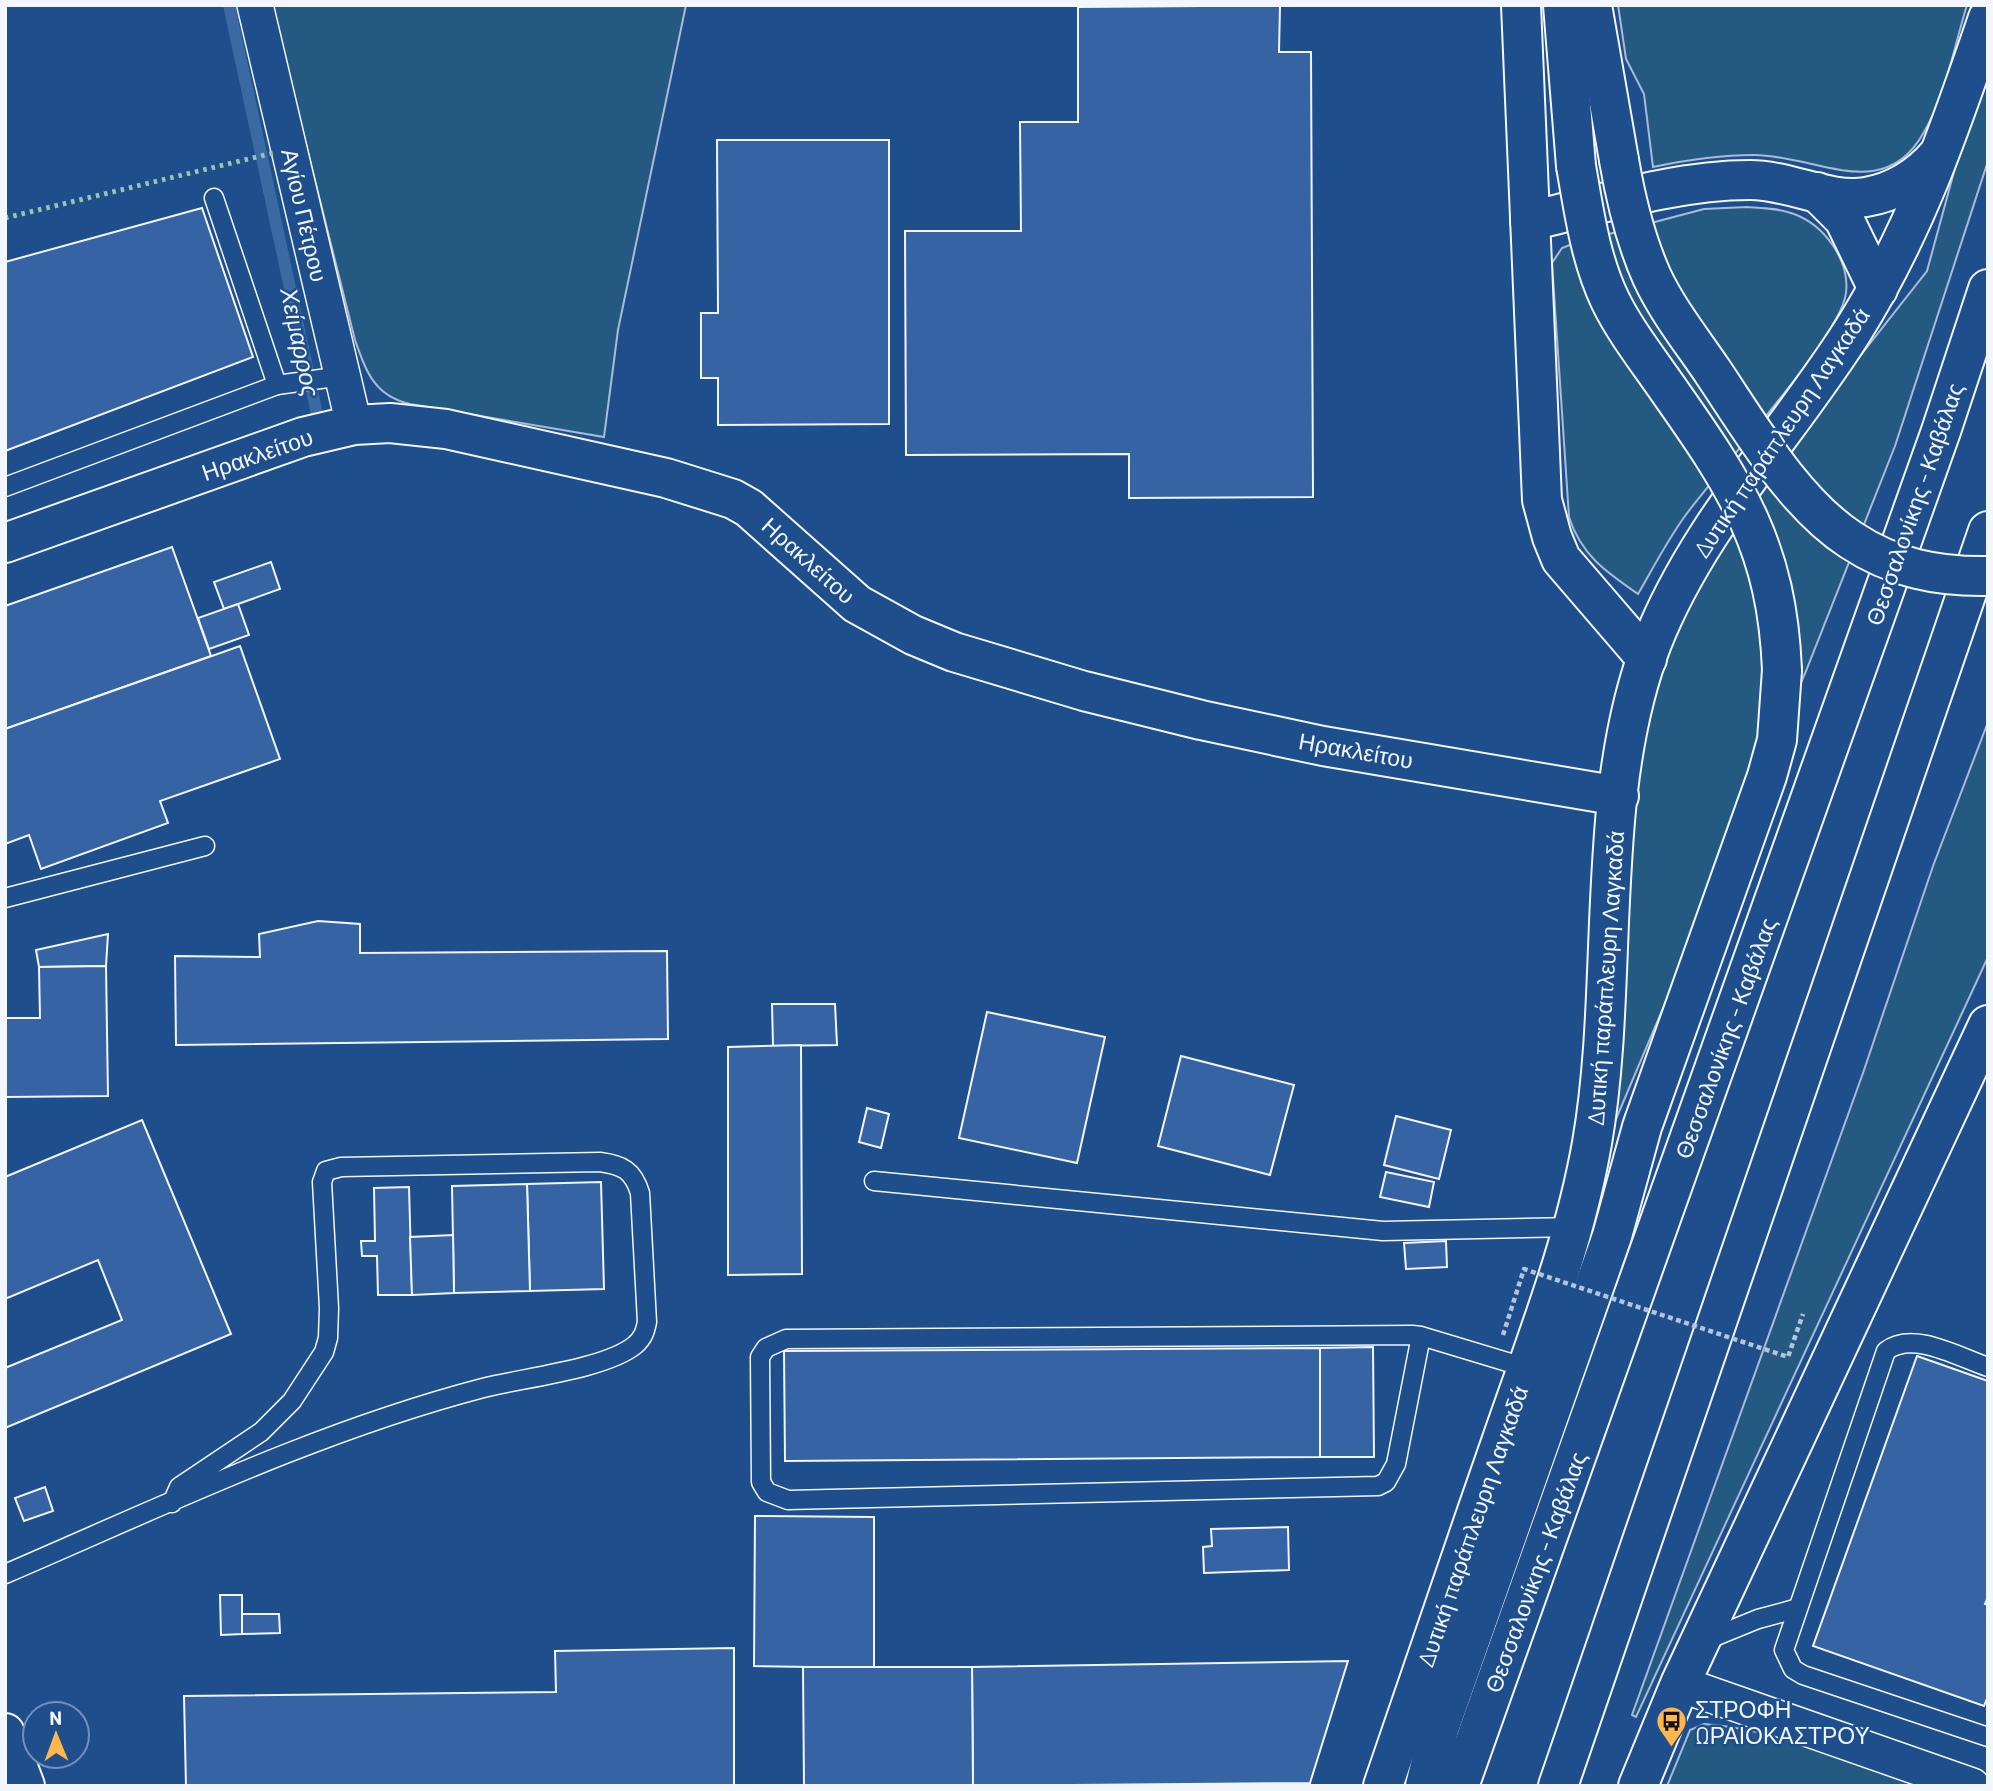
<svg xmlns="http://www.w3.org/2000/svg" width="1993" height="1791" viewBox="0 0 1993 1791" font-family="Barlow,sans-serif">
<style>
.green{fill:#245a82;stroke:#a8bbd7;stroke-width:2}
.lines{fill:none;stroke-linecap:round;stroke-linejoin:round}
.stream{stroke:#3b69a3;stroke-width:12}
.building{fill:#3563a3;stroke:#f2f6ff;stroke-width:2}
.service-casing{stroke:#f2f6ff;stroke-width:21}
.minor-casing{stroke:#f2f6ff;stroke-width:38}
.tertiary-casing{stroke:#f2f6ff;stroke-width:42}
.trunk-casing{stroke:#f2f6ff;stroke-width:42}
.service{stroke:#1f4e8c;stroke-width:18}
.minor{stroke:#1f4e8c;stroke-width:35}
.tertiary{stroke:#1f4e8c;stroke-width:38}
.trunk{stroke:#1f4e8c;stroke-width:38}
.trunk-bridge-casing{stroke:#f2f6ff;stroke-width:42;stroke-linecap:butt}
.path-bridge{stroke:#b3c4dc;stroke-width:4.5;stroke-dasharray:5 3.5;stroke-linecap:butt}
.trunk-bridge{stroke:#1f4e8c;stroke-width:38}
.hedge{stroke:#97c8a6;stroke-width:5;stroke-dasharray:3.5 5;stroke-linecap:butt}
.labels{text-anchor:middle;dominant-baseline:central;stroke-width:5;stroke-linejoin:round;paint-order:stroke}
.street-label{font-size:23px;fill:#f2f6ff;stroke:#1f4e8c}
.poi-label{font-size:23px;fill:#f2f6ff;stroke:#1f4e8c;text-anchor:start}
.water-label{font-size:24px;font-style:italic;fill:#f2f6ff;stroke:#1f4e8c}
</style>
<rect width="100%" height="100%" fill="#1f4e8c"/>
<!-- green -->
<g class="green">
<path d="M271,5h415l-68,325 -14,107 -194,-33c-36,-8 -44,-33 -55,-64z"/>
<path d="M1618,5h349c-13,42 -21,89 -43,127 -40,73 -108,23 -170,23 -34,0 -68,5 -101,12l-9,-73 -18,-35z"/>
<path d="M1988,47v114l-93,285 -89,225 -201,474 15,-227 28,-235 78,-157 201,-255z"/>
<path d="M1747,207c15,1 32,1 47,7 30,11 56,46 52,79 -4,42 -130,180 -161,223 -18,25 -32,52 -47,78 -32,-22 -57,-39 -69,-77l-17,-254 10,-15 13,-5 129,-34z"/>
<path d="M1988,722v235l-352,760 -4,-2 231,-642 70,-207z"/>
<path d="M1704,1724c73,5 146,38 215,62h-252l23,-56z"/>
</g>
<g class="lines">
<!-- stream -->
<path class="stream" d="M229,5l81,376 8,38 -6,9"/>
</g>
<!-- building -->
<g class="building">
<path d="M1202,6h78l-1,46h32l2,445 -184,1v-44l-223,1 -1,-224h116l-1,-109h58v-115z"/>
<path d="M717,140h172v284l-171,1v-47h-17v-65h17z"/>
<path d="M202,208l51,149 -248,94v-189z"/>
<path d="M172,547l39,109 -206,73v-123z"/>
<path d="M271,562l9,27 -56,20 -10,-27z"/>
<path d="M238,604l11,31 -40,14 -11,-31z"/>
<path d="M240,646l40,113 -120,42 8,22 -127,46 -12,-34 -24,9v-115z"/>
<path d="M318,921l42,3v29l307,-2 1,88 -492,6 -1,-89 85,1 -1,-23z"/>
<path d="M108,934l-2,32 -67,1 -3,-17z"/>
<path d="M106,966l2,130 -103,1v-79h35l-1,-51z"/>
<path d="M772,1004h63l2,41 -64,1z"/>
<path d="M987,1012l118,25 -28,126 -118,-25z"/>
<path d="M801,1045l1,229 -74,1v-228z"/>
<path d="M1181,1056l113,29 -24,90 -112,-29z"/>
<path d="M867,1108l22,6 -8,34 -22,-6z"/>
<path d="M1396,1116l55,14 -12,49 -55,-14z"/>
<path d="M142,1120l89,214 -226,94v-60l117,-48 -24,-60 -93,39v-122z"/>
<path d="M1386,1172l48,10 -5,25 -49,-10z"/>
<path d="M601,1182l3,107 -74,2 -3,-107z"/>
<path d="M527,1184l3,107 -76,2 -2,-107z"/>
<path d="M409,1187l3,108h-34l-1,-39h-15l-1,-15h14l-1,-53z"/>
<path d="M453,1235l1,58 -42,2 -2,-58z"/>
<path d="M1446,1241l1,26 -41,2 -2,-26z"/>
<path d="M1373,1347l1,110h-54v-109z"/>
<path d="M1320,1348v109l-535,4 -1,-110z"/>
<path d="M1917,1356l71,25v216l-3,7 3,1v91l-4,10 -171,-60z"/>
<path d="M45,1487l8,24 -29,10 -9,-23z"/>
<path d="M755,1516l119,1v151l-120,-2z"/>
<path d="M1288,1527l1,43 -85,3 -1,-26 9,-1 -1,-17z"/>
<path d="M220,1595h22v39l-21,1z"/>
<path d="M242,1614h37l1,19 -38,1z"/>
<path d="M734,1648v138h-548l-2,-90 372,-4 -1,-41z"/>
<path d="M1348,1661l-38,122 -337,3 -1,-119z"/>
<path d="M803,1667h169l1,119h-169z"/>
</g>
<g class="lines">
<defs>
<g id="service">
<path d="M214,198l63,187 65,-9"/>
<path d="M5,487l272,-102"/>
<path d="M5,898l200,-52"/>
<path d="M874,1181l509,50 190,-4"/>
<path d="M1421,1336l-25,128 -10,18 -8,4 -590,14 -21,-8 -6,-10 -1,-125 6,-9 20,-9 626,-4 9,1 106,32"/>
<path d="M1988,1367c-30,-10 -75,-37 -102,-16l-102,299 9,19 10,6 185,62"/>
<path d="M5,1574c156,-67 313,-143 478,-186 39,-10 123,-19 152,-43 8,-7 10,-13 12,-23l-7,-129c-7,-23 -18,-28 -40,-31l-259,5 -15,4 -4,11 7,126 -1,30 -4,14 -32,49 -31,31 -82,55 -7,16"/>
<path d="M1704,1641l54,-22 37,-10"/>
</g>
<g id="minor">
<path d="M255,5l99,420"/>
<path d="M1680,1684l292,102"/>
</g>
<g id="tertiary">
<path d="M1521,5l21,495 10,37 9,22 86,100"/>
<path d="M1817,192l27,27 34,70"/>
<path d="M1530,221c71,-17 147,-41 220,-41 40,0 78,23 116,17 29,-5 53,-20 72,-42"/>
<path d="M5,543l298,-106 51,-12 36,-2 56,6 220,49 67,21 16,9 108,96 56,31 41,17 130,39 117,29 122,26 296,50"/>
<path d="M5,1733l20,53"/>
<path d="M1383,1786c41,-121 82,-241 124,-361 32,-92 68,-185 85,-282 28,-161 1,-347 60,-500 46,-117 134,-207 200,-311 63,-100 98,-203 136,-314"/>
</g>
<g id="trunk">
<path d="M1563,5l13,161"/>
<path d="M1592,5l27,155"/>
<path d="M1425,1786l14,-57 173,-493 30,-109 125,-351 10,-36 5,-70"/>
<path d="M1459,1786l482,-1355 47,-142"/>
<path d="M1558,1786l430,-1255"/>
<path d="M1638,1786l42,-102 308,-659"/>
</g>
</defs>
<!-- service casing -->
<use href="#service" class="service-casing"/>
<!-- minor casing -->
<use href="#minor" class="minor-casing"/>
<!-- tertiary casing -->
<use href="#tertiary" class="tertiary-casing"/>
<!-- trunk casing -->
<use href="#trunk" class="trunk-casing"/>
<!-- service -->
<use href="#service" class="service"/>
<!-- minor -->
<use href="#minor" class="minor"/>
<!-- tertiary -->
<use href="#tertiary" class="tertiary"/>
<!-- trunk -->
<use href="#trunk" class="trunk"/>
<defs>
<g id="trunk-bridge">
<path d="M1619,160c7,41 16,79 33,117 16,34 40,64 61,95 37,55 81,131 138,168 42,28 87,37 137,36"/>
<path d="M1576,166c8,45 14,92 34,134 15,31 38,60 58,89 69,98 109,158 114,281"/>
</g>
</defs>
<!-- trunk-bridge casing -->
<use href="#trunk-bridge" class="trunk-bridge-casing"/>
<!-- path-bridge -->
<path class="path-bridge" d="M1503,1335l21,-66 264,88 15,-43"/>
<!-- trunk-bridge -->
<use href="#trunk-bridge" class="trunk-bridge"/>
<!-- hedge -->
<path class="hedge" d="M5,218l268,-65 -1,-4"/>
</g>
<!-- icons -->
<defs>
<symbol id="bus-pin" viewBox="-11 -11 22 30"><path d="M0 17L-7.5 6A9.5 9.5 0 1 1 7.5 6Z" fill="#ffb74d" stroke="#1f4e8c"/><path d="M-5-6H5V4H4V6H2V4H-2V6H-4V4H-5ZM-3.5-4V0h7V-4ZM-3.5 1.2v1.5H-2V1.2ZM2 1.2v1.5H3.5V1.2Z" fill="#111"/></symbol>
</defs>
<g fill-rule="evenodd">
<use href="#bus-pin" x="1654" y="1704" width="35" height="47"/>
</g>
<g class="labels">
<!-- street labels -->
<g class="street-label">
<text transform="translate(305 215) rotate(77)">Αγίου Πέτρου</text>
<text transform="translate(1781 432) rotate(-56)">Δυτική παράπλευρη Λαγκαδά</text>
<text transform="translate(257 454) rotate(-19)">Ηρακλείτου</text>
<text transform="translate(1914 504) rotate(-71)">Θεσσαλονίκης - Καβάλας</text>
<text transform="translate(809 560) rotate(42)">Ηρακλείτου</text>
<text transform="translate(1356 750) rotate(10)">Ηρακλείτου</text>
<text transform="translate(1605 978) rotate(-86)">Δυτική παράπλευρη Λαγκαδά</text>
<text transform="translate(1725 1038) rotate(-70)">Θεσσαλονίκης - Καβάλας</text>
<text transform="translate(1472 1526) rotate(-71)">Δυτική παράπλευρη Λαγκαδά</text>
<text transform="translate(1535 1572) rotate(-70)">Θεσσαλονίκης - Καβάλας</text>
</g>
<!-- poi labels -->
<g class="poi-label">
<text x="1695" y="1709">ΣΤΡΟΦΗ<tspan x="1695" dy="26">ΩΡΑΙΟΚΑΣΤΡΟΥ</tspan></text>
</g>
<!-- water labels -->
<g class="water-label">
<text transform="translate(301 342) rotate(78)">Χείμαρρος</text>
</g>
</g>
<!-- border -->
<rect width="1993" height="1791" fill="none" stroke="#f2f6ff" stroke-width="14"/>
<!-- north arrow -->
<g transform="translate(56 1735) rotate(359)"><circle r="33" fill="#1f4e8c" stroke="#7391ba" stroke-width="2"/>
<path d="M0-5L12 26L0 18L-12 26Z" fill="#ffb74d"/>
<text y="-10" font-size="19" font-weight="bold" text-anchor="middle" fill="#f2f6ff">N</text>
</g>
</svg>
